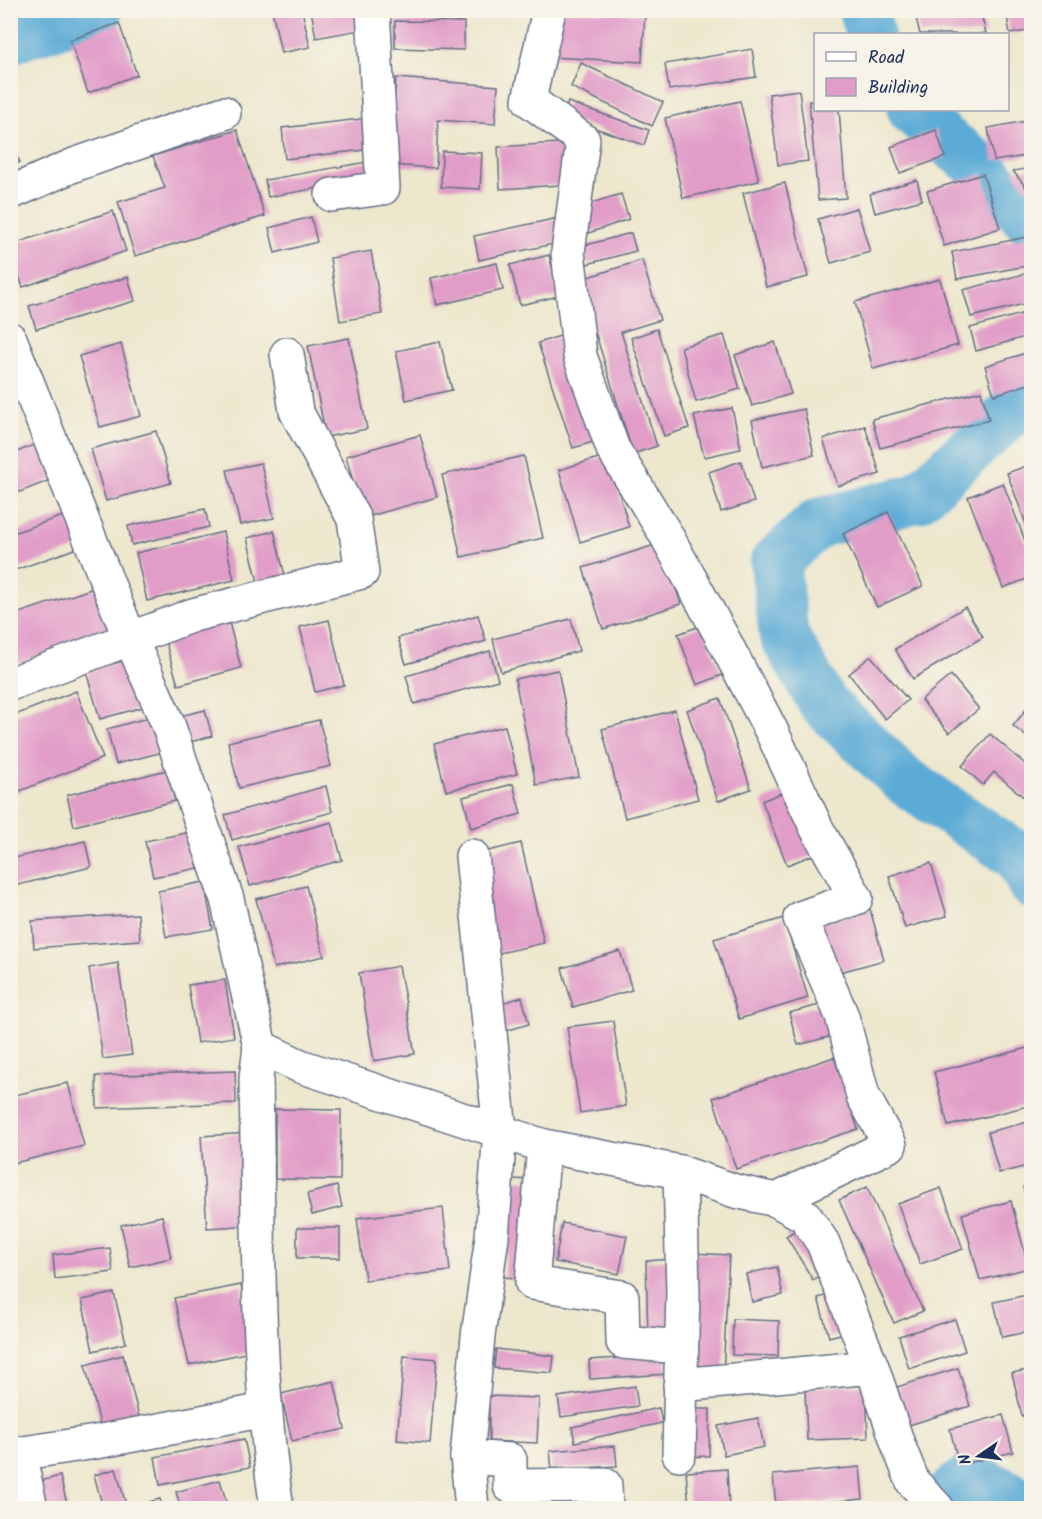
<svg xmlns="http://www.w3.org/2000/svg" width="1042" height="1519" viewBox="0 0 1042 1519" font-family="Kalam,sans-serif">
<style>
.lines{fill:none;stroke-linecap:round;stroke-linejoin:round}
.canal{stroke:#5babd6;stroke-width:50}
.building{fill:#e19dc8}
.minor-casing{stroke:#646f85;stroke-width:36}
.major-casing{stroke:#646f85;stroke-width:36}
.minor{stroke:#fff;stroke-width:33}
.major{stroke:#fff;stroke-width:33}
</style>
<rect width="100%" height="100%" fill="#f7f3e8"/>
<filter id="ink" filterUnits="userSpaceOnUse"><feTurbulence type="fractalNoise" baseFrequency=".0167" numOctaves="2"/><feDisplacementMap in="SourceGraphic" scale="12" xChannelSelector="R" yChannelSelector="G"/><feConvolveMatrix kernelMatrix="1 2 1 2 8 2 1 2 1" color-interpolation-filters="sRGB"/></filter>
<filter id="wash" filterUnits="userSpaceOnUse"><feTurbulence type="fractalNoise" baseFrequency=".008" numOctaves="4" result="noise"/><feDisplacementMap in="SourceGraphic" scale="24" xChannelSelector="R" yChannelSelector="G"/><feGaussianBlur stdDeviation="1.35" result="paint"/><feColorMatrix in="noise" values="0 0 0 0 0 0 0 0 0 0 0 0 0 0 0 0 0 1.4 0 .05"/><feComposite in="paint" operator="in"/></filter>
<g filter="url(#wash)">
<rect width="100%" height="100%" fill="#ede7cd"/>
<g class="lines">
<!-- canal -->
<g class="canal">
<path d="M863,10l7,24"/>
<path d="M10,39l88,-29"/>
<path d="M912,110l32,29 35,27 53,57"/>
<path d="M1032,405l-20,7 -95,86 -99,25 -43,39 9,74 40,69 81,76 114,76 13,27"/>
<path d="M933,1508l38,-31 61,29"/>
</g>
</g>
<g id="blocks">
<!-- building -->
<g class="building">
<path d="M272,10h30l8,37 -29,6z"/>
<path d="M311,10h57l3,18 -55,10z"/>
<path d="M553,10l92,4 -3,48 -91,-5z"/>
<path d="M914,10h66l6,23 -7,1h-59z"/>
<path d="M1006,10h26v20l-22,4z"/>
<path d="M395,21l69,1v28l-69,-2z"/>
<path d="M119,23l18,52 -49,18 -18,-53z"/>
<path d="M752,49l4,28 -87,13 -4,-26z"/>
<path d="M581,63l82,39 -11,24 -81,-39z"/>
<path d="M396,78l102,8 -3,38 -57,-4 -2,48 -46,-3z"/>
<path d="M799,90l9,71 -30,4 -9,-71z"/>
<path d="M740,101l19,80 -76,17 -18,-80z"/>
<path d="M809,101h7v9h23l7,88 -28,2z"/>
<path d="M568,102l81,28 -5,15 -81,-28z"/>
<path d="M378,117l4,31 -97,11 -3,-31z"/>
<path d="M1032,120v35l-38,6 -6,-33z"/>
<path d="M237,130l28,86 -130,40 -17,-54 47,-14 -12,-32z"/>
<path d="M936,130l9,27 -45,16 -9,-26z"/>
<path d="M573,142l2,42 -75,5 -2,-42z"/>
<path d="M10,146l10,16 -10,6z"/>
<path d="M442,151l40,2 -2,36 -39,-2z"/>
<path d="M372,161l3,17 -107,19 -3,-17z"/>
<path d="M1032,168v27l-19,-24z"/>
<path d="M983,174l17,54 -56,18 -17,-55z"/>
<path d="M917,180l5,20 -47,13 -5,-19z"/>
<path d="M785,183l23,94 -42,10 -23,-94z"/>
<path d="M621,194l8,25 -46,16 -8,-27z"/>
<path d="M857,208l13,44 -39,11 -13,-44z"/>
<path d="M113,211l13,40 -103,36 -13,-35v-7z"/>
<path d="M311,217l6,25 -42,11 -6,-25z"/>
<path d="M563,217l5,24 -89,19 -5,-24z"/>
<path d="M631,233l5,18 -49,13 -5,-18z"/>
<path d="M1032,236v29l-75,14 -5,-27z"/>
<path d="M371,251l11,63 -42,7 -10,-63z"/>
<path d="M549,255l10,41 -39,9 -10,-40z"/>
<path d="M642,260l18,60 -39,12 36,114 -24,8 -54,-174z"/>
<path d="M497,263l6,27 -66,15 -6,-27z"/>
<path d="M1032,272v30l-61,15 -8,-27z"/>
<path d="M128,277l7,24 -99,28 -7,-23z"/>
<path d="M940,279l18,66 -85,24 -18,-67z"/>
<path d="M1032,311v24l-56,16 -6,-23z"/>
<path d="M657,329l32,99 -25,8 -33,-98z"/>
<path d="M566,334l34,106 -27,8 -35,-105z"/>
<path d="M724,335l16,54 -44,13 -15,-55z"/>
<path d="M349,338l18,91 -41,8 -18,-91z"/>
<path d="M440,342l12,48 -46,10 -10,-49z"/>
<path d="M775,342l16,52 -39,12 -17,-51z"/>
<path d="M121,344l20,72 -41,11 -21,-71z"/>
<path d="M1032,351v32l-38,12 -9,-29z"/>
<path d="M981,391l8,29 -109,28 -8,-29z"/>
<path d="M732,408l9,41 -37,8 -10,-41z"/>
<path d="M804,409l10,46 -52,12 -10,-47z"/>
<path d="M865,426l15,48 -42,12 -15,-47z"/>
<path d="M156,431l15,52 -65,18 -15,-52z"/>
<path d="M420,435l17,62 -74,21 -17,-62z"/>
<path d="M43,441l15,36 -48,19v-41z"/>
<path d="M608,455l21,72 -49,15 -21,-72z"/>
<path d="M524,456l19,82 -82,19 -19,-82z"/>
<path d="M741,461l13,41 -33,10 -12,-40z"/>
<path d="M261,463l13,55 -34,7 -13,-55z"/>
<path d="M1032,464v72l-1,1 -24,-64z"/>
<path d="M1003,483l29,76v18l-29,11 -35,-91z"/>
<path d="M205,509l4,18 -77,18 -4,-19z"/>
<path d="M888,512l35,74 -46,21 -34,-73z"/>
<path d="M72,513l11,33 -73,26v-38z"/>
<path d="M274,531l13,53 -27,6 -13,-52z"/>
<path d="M223,532l11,48 -87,21 -11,-48z"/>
<path d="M661,543l20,61 -78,25 -20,-61z"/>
<path d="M100,586l15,45 -105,35v-50z"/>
<path d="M965,607l18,30 -70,42 -18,-30z"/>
<path d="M478,615l8,26 -80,23 -8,-26z"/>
<path d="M228,618l13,50 -63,17 -14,-48z"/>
<path d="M571,619l8,32 -78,21 -8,-33z"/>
<path d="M329,620l15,65 -29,7 -15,-65z"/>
<path d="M703,625l19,50 -25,10 -19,-51z"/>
<path d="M490,651l8,29 -84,24 -8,-28z"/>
<path d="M141,656l13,48 -54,15 -14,-48z"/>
<path d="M871,656l37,44 -23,19 -36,-45z"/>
<path d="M558,670l21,107 -43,8 -21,-106z"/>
<path d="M951,675l28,34 -30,24 -28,-33z"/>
<path d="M76,691l27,67 -93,37v-78z"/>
<path d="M720,698l31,91 -33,12 -31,-91z"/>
<path d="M1032,702v39l-19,-15z"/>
<path d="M205,710l7,26 -29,8 -7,-27z"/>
<path d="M675,710l23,89 -73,19 -23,-89z"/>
<path d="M162,714l9,36 -55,14 -9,-35z"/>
<path d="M319,720l12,46 -92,22 -11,-46z"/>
<path d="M505,726l12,48 -71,17 -12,-47z"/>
<path d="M990,734l42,36v22l-6,7 -32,-27 -11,13 -21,-19z"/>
<path d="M167,770l8,31 -101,25 -7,-31z"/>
<path d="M513,784l8,30 -50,14 -8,-31z"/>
<path d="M326,786l6,26 -100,28 -7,-25z"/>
<path d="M788,790l25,65 -26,10 -25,-64z"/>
<path d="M332,822l10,38 -92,26 -11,-39z"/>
<path d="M192,832l7,36 -46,9 -8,-36z"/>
<path d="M85,841l6,26 -81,20v-28z"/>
<path d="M521,843l23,100 -62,14 -23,-99z"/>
<path d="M931,863l16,53 -42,12 -16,-52z"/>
<path d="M204,882l9,47 -47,8 -8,-46z"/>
<path d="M306,886l18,70 -50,12 -18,-69z"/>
<path d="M870,909l14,51 -51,14 -14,-51z"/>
<path d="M138,914l2,26 -106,8 -2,-27z"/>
<path d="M784,918l24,80 -69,21 -25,-80z"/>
<path d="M620,951l12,39 -59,17 -11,-39z"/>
<path d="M118,963l14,92 -29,4 -14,-91z"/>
<path d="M399,966l16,88 -41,7 -15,-88z"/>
<path d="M225,980l9,57 -37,6 -9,-58z"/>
<path d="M522,997l7,27 -37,11 -7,-27z"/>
<path d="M823,1004l9,32 -34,9 -9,-32z"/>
<path d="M613,1021l13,85 -46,7 -13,-86z"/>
<path d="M1032,1047v58l-84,21 -14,-54z"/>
<path d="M834,1057l24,72 -122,40 -23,-71z"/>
<path d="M235,1071l1,32 -139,5 -1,-32z"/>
<path d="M68,1083l16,63 -70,17 -4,-12v-55z"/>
<path d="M275,1109l66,1 -1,70 -65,-1z"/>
<path d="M1032,1121v44l-33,8 -11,-41z"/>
<path d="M249,1133l6,92 -48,3 -6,-92z"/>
<path d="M511,1179l22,1 -7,99 -22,-2z"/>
<path d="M1032,1185v30h-1l-8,-28z"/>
<path d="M337,1186l5,21 -30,8 -5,-21z"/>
<path d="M867,1187l56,124 -29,12 -55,-123z"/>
<path d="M941,1188l22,61 -43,15 -22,-60z"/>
<path d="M1011,1201l18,67 -49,12 -18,-66z"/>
<path d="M443,1208l7,63 -85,9 -8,-62z"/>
<path d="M162,1216l9,42 -41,9 -9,-42z"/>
<path d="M562,1223l65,13 -8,38 -64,-12z"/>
<path d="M807,1223l27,44 -21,13 -27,-44z"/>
<rect x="297" y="1228" width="43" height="30"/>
<path d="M110,1248l3,24 -58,7 -2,-24z"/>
<path d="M692,1253l37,2 -6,121 -37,-2z"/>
<path d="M671,1259l3,76 -26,1 -2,-75z"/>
<path d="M777,1267l6,28 -31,7 -6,-28z"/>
<path d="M241,1285l14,66 -66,14 -15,-67z"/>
<path d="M844,1291l11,39 -26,7 -11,-39z"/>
<path d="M114,1293l12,50 -33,8 -11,-51z"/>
<path d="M1032,1294v37l-30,6 -8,-35z"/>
<path d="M733,1319l46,2 -1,35 -46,-1z"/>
<path d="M955,1319l10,32 -56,18 -10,-33z"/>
<path d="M496,1349l58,7 -2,17 -58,-5z"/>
<path d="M123,1355l18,69 -38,11 -18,-70z"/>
<path d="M667,1355l1,19 -78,5 -1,-19z"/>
<path d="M404,1356l33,3 -7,84 -33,-3z"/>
<path d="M958,1368l12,38 -61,19 -12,-38z"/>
<path d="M1032,1369v45l-10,2 -10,-43z"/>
<path d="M334,1381l11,48 -53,12 -11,-47z"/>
<path d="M866,1385l2,53 -61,2 -2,-52z"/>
<path d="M635,1386l3,20 -77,11 -3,-20z"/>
<path d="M489,1396l50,2 -2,45 -48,-2z"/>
<path d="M659,1408l3,15 -87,19 -3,-15z"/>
<path d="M685,1409h25l-1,47 -24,1z"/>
<path d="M1003,1415l10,37 -54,13 -9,-36z"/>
<path d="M758,1418l6,29 -40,8 -6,-29z"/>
<path d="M244,1439l6,28 -90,18 -5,-28z"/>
<path d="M615,1446l2,20 -65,4 -2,-19z"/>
<path d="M860,1467l3,32 -87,7 -3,-31z"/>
<path d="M116,1469l11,39h-24l-9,-33z"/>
<path d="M727,1469l2,39h-40l-3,-36z"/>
<path d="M60,1476l8,32h-28l-7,-25z"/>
<path d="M220,1480l8,28h-47l-5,-16z"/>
<path d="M160,1499l3,9h-21l-1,-4z"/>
</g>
</g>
</g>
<g filter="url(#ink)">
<use href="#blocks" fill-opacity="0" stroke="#646f85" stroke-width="1.5"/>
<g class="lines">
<defs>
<g id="minor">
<path d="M549,10l-20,90 54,40 -15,112 12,104 33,93 52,84 56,102 51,97 45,97 39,69 -56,20 42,98 21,80 27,49 -114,55"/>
<path d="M10,193l64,-28 150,-52"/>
<path d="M332,195l51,-7 -10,-178"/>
<path d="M10,684l183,-69 169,-43 -8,-53 -58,-108 -9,-57"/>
<path d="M260,1047l-4,31c3,143 -1,288 21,430"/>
<path d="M544,1146l-12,137 90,14 1,45 58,5"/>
<path d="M680,1385l192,-18"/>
<path d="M19,1453l12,55"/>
<path d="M679,1454l4,-162 -3,-120"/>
<path d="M10,1455l86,-13 169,-32"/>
<path d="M467,1457l43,3v26l95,-1 1,23"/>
<path d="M472,1508l-5,-51 11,-121 14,-99 8,-106 -28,-275"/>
</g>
<path id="major" d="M10,339l112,280 46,105 59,175 33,148 40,19 244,80 136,26 55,19 41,9 29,16 18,27 49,124 27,80 14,35 24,26"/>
</defs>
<!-- minor casing -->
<use href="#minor" class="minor-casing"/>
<!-- major casing -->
<use href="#major" class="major-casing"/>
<!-- minor -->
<use href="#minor" class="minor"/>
<!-- major -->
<use href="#major" class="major"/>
</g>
</g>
<!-- margin -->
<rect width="1042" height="1519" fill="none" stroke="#f7f3e8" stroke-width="36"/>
<!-- legend -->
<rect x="814" y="33" width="195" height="78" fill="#f7f3e8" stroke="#9fa5b1" stroke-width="1.5"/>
<rect x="826" y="52" width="30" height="9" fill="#ffffff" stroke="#9fa5b1" stroke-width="1.5"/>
<text x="868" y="63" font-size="18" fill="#1b2f5e">Road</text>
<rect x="826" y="78" width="30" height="18" fill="#e19dc8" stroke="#9fa5b1" stroke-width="1.5"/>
<text x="868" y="93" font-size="18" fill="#1b2f5e">Building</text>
<!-- north arrow -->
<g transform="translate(979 1456) rotate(256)" stroke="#f7f3e8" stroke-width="4.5" paint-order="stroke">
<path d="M0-4.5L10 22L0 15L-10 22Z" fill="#1b2f5e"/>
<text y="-9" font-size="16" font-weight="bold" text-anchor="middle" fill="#1b2f5e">N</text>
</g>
</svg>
